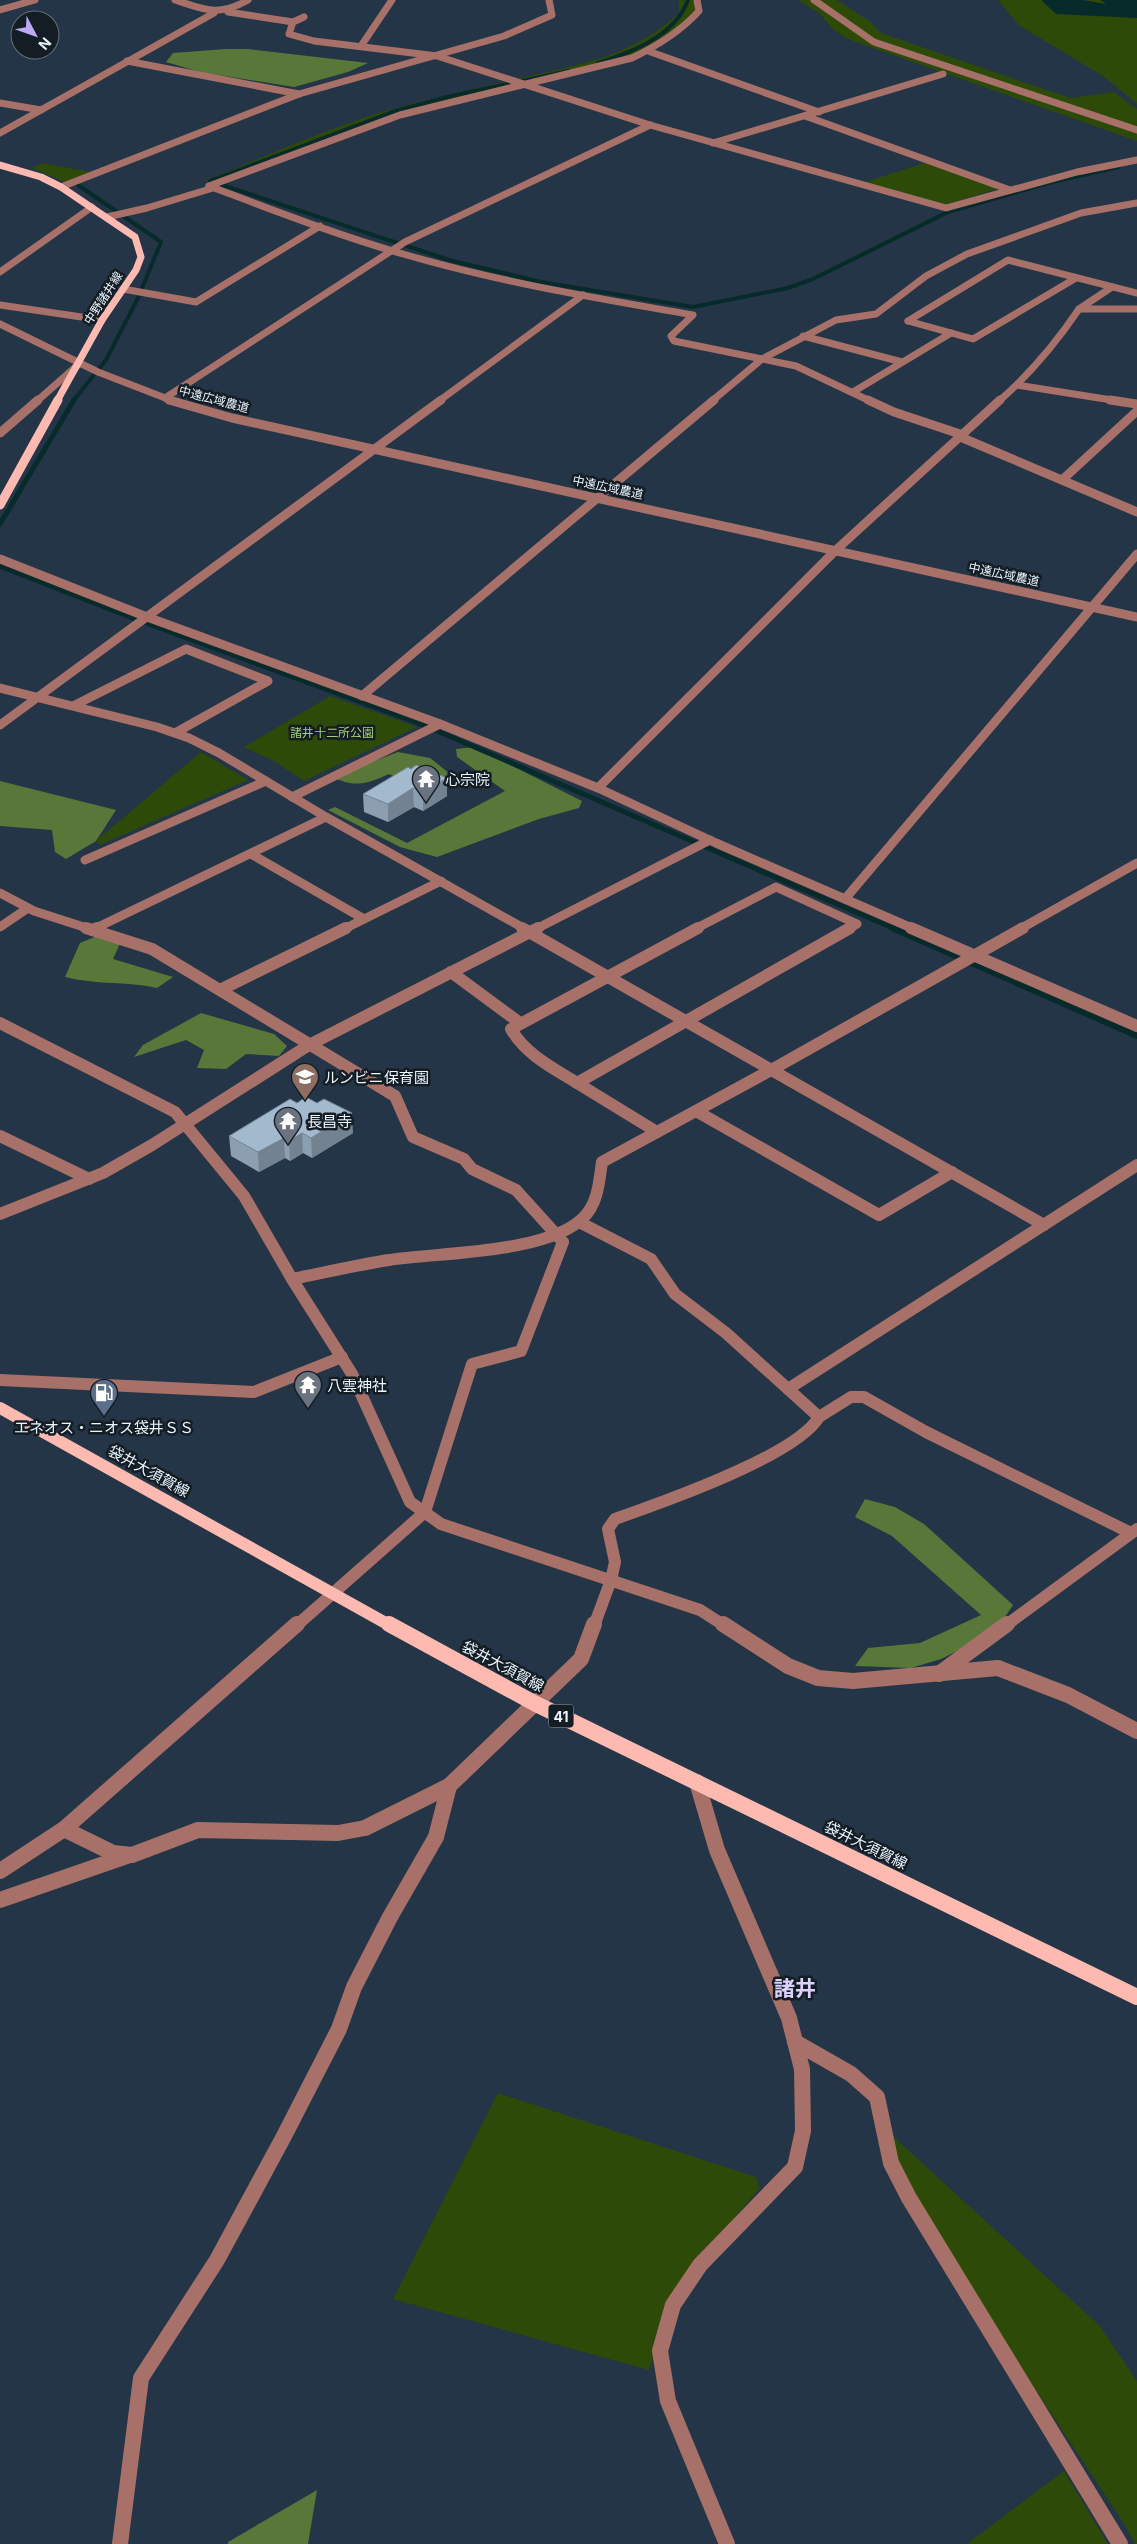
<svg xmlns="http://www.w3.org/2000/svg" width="1137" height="2544" viewBox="0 0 1137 2544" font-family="Inter,'Noto Sans JP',sans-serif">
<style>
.green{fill:#2e4a09}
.forest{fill:#587839}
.water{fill:#072a2b}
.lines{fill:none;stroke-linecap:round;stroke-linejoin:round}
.stream-far2{stroke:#072a2b;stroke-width:4}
.stream-far1{stroke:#072a2b;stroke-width:5}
.stream{stroke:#072a2b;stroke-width:6}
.minor-far3{stroke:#a77169;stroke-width:7}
.minor-far2{stroke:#a77169;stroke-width:9}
.minor-far1{stroke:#a77169;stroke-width:12}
.minor{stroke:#a77169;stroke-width:16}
.major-far3{stroke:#febab0;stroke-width:7}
.major-far2{stroke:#febab0;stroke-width:9}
.major-far1{stroke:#febab0;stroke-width:12}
.major{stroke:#febab0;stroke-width:16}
.wall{fill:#8c9fb1}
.shaded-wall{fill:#728290}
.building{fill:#a3b9ce;stroke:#728290}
.labels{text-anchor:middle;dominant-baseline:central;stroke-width:5;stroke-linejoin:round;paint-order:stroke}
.far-street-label{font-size:12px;fill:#e9f4ff;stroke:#141c24}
.far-park-label{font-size:12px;fill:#a4d278;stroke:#141c24}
.shield{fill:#141c24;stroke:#a9b3bd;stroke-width:1}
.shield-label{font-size:14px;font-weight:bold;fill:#e9f4ff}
.poi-label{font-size:15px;fill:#e9f4ff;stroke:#141c24;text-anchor:start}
.street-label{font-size:15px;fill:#e9f4ff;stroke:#141c24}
.near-quarter-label{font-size:21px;font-weight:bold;fill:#dbd1fc;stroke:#141c24}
</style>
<rect width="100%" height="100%" fill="#233546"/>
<!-- green -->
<g class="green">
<path d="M679,0h14l6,11 -51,40 -248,64 -184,69 -11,-3c54,-22 107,-46 162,-64 52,-17 105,-27 158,-40 59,-13 109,-22 154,-64z"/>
<path d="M798,0h39l34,22 10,11 189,65 44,-6 23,17v32l-289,-102 -14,-9 -15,-17z"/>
<path d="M998,0h139v104l-34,-28 -83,-50z"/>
<path d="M931,161l73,26 -59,18 -80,-23z"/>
<path d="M42,163l49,9 -26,10 -33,-14z"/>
<path d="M330,696l87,31 -113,54 -30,-20 -30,-14z"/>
<path d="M201,752l47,28 -148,65 -4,-4z"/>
<path d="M498,2093l258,84 4,11 -85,100 -26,82 -256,-71z"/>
<path d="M885,2129l214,196 38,56v163h-2l-12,-22 -200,-302z"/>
<path d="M1064,2471l44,73h-141z"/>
</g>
<!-- forest -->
<g class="forest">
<path d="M226,49h22l120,14 -20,9 -54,15 -94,-15 -34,-10 7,-9z"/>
<path d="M475,747l107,54 -3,7 -40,11 -102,38 -37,-10 -72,-37 7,-3 72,36 98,-52 -48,-34 -1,-8z"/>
<path d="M398,752l32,6 19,15 -6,8 -29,4 -25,-11c-22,10 -34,14 -57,3z"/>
<path d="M0,781l116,29 -20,31 -30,18 -11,-7 -3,-22 -52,-4z"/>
<path d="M104,933l18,6 -9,20 60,18 -16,11c-30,-7 -62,-3 -92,-11l15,-34z"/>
<path d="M201,1013l73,21 13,12 -8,10 -33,-2 -20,15 -29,-1 7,-18 -18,-10 -52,17 9,-12z"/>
<path d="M865,1499l30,8 29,17 89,81 -19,28 -53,26 -30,9 -56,-2 13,-18 52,-5 61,-28 -89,-79 -37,-19z"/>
<path d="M317,2490l-9,54h-80v-2z"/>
</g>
<!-- water -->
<path class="water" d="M1041,0h42l23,4 -5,-4h36v18l-81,-4z"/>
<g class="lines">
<!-- stream-far2 -->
<g class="stream-far2">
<path d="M598,63c34,-11 77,-27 90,-63"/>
<path d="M569,71l-118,25 -56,15 -185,70 239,79 92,22 152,25 95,-19 25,-9 135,-67 104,-30 67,-15"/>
<path d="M73,401l33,-41 32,-62 23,-56 -83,-57"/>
</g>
<!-- stream-far1 -->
<g class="stream-far1">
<path d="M0,524l74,-124"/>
<path d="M0,566l130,51 296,109 469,203"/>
</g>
<!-- stream -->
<path class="stream" d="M892,928l245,108"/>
<!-- minor-far3 -->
<g class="minor-far3">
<path d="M175,0c31,10 43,17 73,0"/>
<path d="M814,0l60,42 263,88"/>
<path d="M0,10l35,-10"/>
<path d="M228,12l65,10"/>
<path d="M304,17l-11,5 -4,12 25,7 123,15 213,69 296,83 131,-36 60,-12"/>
<path d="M361,46l31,-46"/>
<path d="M648,51l171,61"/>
<path d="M127,61l172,33"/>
<path d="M0,103l41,7"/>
<path d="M805,116l205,74"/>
<path d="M0,133l214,-120"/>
<path d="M713,143l230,-69"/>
<path d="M209,186c64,24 128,49 194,68 95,28 193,44 290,61l-22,21 3,5 122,25 74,35"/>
<path d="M209,186l191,-71 232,-57c25,-12 48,-26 67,-47l-2,-11"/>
<path d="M61,187l238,-93 205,-58 48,-21 -3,-15"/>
<path d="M107,217l40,-9 66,-20"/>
<path d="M0,272l92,-65"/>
<path d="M123,289l73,13 124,-76"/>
<path d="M0,305l102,15"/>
<path d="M1079,309l33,-22"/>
<path d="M908,321l100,-61 129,33"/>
<path d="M908,321l65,18 103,-61"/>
<path d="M0,324l98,48 75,29"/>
<path d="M803,336l99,26"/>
<path d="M1017,385l101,16"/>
<path d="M853,392l98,-59"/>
<path d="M165,398l240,-156 245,-117"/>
<path d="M37,401l42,-37"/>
<path d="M439,401l144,-106"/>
<path d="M712,401l50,-42 74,-39 40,-6 50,-38 41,-22 114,-41 56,-10"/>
<path d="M999,401c31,-27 57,-58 80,-92h58"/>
</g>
<!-- minor-far2 -->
<g class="minor-far2">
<path d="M169,400l63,18 905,199"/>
<path d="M868,400l26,12 66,22"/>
<path d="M1110,400l27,4"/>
<path d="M0,433l38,-33"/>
<path d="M958,436l179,76"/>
<path d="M1062,480l75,-69"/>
<path d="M0,559l147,58 293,107 158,64 118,55 198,86"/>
<path d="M0,688l157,39 32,11 30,15 107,64 199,112"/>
<path d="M362,696l352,-296"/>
<path d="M75,705l111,-56 82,32 -93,52"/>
<path d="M0,725l441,-325"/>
<path d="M598,788l238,-238 164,-150"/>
<path d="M292,797l148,-73"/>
<path d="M251,854l113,65"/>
<path d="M85,860l181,-79"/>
<path d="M0,893l34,18 56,18"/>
<path d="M845,899l292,-345"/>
<path d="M0,927l28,-19"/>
<path d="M94,929l232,-112"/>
<path d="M344,929l97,-48"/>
<path d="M536,929l174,-89"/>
<path d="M695,929l81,-42 81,37 -9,5"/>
<path d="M1020,929l117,-66"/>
</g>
<!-- minor-far1 -->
<g class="minor-far1">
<path d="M86,928l66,21 243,147 18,41 51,22 8,10 44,21 47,52 -42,109 -49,13 -47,148 -129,114"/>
<path d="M522,928l522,297"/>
<path d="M911,928l226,98"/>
<path d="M92,930l5,-2"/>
<path d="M451,972l69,51"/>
<path d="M220,990l126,-62"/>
<path d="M0,1023l175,89 69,84 48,83 60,95 58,128 31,22 259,86 25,16"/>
<path d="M577,1083l80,49"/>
<path d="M577,1083c-24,-15 -51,-28 -66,-54l187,-101"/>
<path d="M577,1083l273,-155"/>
<path d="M696,1111l183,104 73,-43"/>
<path d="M0,1136l89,43"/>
<path d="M0,1214l103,-41 49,-28 157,-100 229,-117"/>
<path d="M579,1222l72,37 24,35 51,39 93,84c-23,39 -158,86 -204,102l-7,10 7,33 -4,18 -17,46"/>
<path d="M292,1279c32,-6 64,-14 97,-19 51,-8 157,-6 194,-42 15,-14 16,-36 19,-56l171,-93 250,-141"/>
<path d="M0,1380l254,12 88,-35"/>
<path d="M788,1389l349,-224"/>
<path d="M819,1417l32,-20h13l62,35 205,101"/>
<path d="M1005,1626l132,-97"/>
</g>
<!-- minor -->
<g class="minor">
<path d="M723,1624l65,42 30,12 35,3 145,-13 70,27 69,36"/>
<path d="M939,1674l68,-50"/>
<path d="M697,1782l20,68 72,168 13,51 1,62 -8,36 -95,98 -27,40 -13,46 8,50 59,143"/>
<path d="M64,1829l49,24 19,2 66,-25 140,3 27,-5 84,-42 132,-127 13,-35"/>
<path d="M0,1871l64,-42 233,-205"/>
<path d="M0,1900l127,-44"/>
<path d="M795,2042l56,32 26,23 14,66 18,35 211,346"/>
<path d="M120,2544l21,-166 76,-118 66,-122 56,-109 15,-42 36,-70 46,-80 13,-51"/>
</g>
<!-- major-far3 -->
<path class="major-far3" d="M0,165l41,12 20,10 74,50 6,20 -5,13 -34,50 -45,81"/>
<!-- major-far2 -->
<path class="major-far2" d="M0,505l58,-105"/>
<!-- major-far1 -->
<path class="major-far1" d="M0,1408l391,218"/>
<!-- major -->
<path class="major" d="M389,1624l147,80 601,293"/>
</g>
<!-- wall -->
<g class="wall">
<path d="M411,769l36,9v18l-24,15 -9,-4 -26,15 -24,-10 -1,-18z"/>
<path d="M297,1103l56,30 -41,25 -9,-5 -13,8 -5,-3 -26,14 -28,-16 -2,-20z"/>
</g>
<!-- shaded-wall -->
<g class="shaded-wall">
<path d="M447,778v18l-24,15v-19z"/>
<path d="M413,788l1,19 -26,15v-18z"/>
<path d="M352,1113l1,20 -41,25 -1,-20z"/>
<path d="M302,1133l1,20 -13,8 -1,-20z"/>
<path d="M284,1138l1,20 -26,14 -1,-20z"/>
</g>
<!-- building -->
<g class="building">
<path d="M416,765l31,13 -24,14 -10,-4 -25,16 -25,-10 45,-27 3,2z"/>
<path d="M306,1097l11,6 7,-4 28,14 -41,25 -9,-5 -13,8 -5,-3 -26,14 -29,-16 61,-37 7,4z"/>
</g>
<!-- icons -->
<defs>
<symbol id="temple-pin" viewBox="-11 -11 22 30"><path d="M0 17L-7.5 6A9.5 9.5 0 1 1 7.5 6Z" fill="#6b7280" stroke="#141c24"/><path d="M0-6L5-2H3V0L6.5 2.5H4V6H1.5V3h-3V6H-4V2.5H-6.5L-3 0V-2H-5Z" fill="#fff"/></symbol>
<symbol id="school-pin" viewBox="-11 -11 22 30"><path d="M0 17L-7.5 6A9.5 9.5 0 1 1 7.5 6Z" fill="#8d6e63" stroke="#141c24"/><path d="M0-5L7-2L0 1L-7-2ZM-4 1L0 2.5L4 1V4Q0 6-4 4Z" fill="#fff"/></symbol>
<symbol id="fuel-pin" viewBox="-11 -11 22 30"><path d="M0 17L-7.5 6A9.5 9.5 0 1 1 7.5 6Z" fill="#5c6f8a" stroke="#141c24"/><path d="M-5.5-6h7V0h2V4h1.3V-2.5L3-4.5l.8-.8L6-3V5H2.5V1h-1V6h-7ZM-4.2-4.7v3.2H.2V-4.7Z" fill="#fff"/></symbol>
</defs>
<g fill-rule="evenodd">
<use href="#temple-pin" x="410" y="763" width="32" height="43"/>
<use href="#school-pin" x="289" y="1061" width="32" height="43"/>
<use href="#temple-pin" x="272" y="1105" width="32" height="43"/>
<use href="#temple-pin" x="292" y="1369" width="32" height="43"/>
<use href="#fuel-pin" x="88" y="1377" width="32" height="43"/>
</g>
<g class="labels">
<!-- far-street labels -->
<g class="far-street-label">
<text transform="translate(103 298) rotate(-57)">中野諸井線</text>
<text transform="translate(214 399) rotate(15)">中遠広域農道</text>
<text transform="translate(608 487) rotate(12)">中遠広域農道</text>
<text transform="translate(1004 574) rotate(12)">中遠広域農道</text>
</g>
<!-- far-park labels -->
<g class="far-park-label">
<text x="332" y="732">諸井十二所公園</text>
</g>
<!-- shield labels -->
<rect class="shield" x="548.5" y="1704.5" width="25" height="23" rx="4"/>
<g class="shield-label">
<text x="561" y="1716">41</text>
</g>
<!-- poi labels -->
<g class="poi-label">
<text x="445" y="779">心宗院</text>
<text x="324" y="1077">ルンビニ保育園</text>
<text x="307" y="1121">長昌寺</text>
<text x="327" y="1385">八雲神社</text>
<text x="104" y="1427" text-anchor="middle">エネオス・ニオス袋井ＳＳ</text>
</g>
<!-- street labels -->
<g class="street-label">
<text transform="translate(149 1471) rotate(29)">袋井大須賀線</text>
<text transform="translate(503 1666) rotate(28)">袋井大須賀線</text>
<text transform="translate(866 1845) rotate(26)">袋井大須賀線</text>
</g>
<!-- near-quarter labels -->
<g class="near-quarter-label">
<text x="795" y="1988">諸井</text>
</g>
</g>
<!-- north arrow -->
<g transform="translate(35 35) rotate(131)"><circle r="24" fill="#141c24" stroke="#69727c"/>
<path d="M0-4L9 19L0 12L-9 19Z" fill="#bda9f5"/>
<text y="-8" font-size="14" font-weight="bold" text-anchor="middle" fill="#e9f4ff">N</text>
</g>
</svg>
